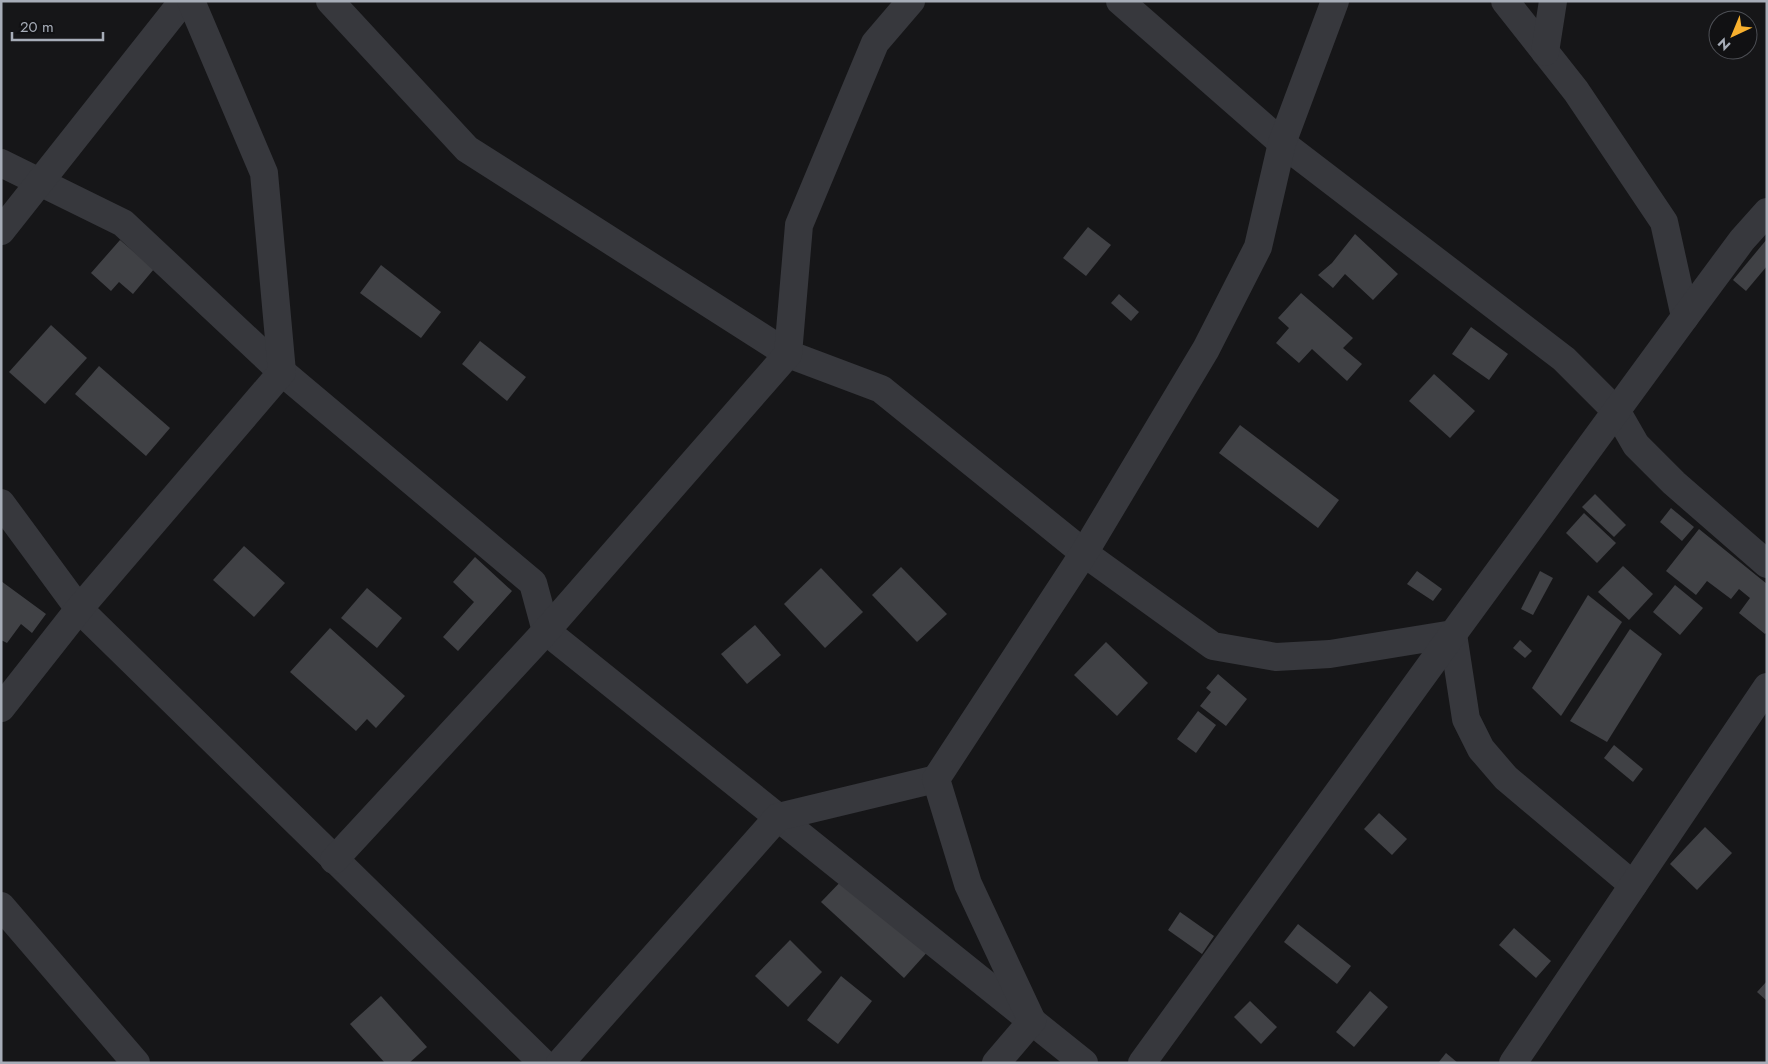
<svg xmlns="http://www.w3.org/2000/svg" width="1768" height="1064" viewBox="0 0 1768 1064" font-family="Jost,sans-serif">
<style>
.building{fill:#404145}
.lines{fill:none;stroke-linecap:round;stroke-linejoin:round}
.minor{stroke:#37383d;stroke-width:28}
</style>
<rect width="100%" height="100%" fill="#161618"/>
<!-- building -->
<g class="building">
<path d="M1088,227l23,18 -25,31 -23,-18z"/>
<path d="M1355,234l43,40 -25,26 -28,-26 -12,14 -15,-13 14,-12z"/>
<path d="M1767,239v27l-21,25 -13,-11z"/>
<path d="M120,240l34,29 -21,25 -14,-12 -8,9 -20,-18z"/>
<path d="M381,265l60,47 -20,26 -61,-45z"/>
<path d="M1301,293l52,45 -10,10 19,16 -15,17 -35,-32 -13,14 -23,-20 13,-15 -11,-10z"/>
<path d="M1119,294l20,18 -8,9 -20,-18z"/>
<path d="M51,325l36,33 -42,46 -36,-32z"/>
<path d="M1471,327l37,27 -19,26 -37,-26z"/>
<path d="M480,341l46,36 -19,24 -45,-37z"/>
<path d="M99,366l71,62 -24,28 -71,-62z"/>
<path d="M1434,374l41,37 -25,27 -41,-37z"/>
<path d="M1240,425l99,75 -21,28 -99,-75z"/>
<path d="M1595,494l31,31 -12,12 -32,-30z"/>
<path d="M1671,508l23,19 -12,14 -22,-19z"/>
<path d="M1584,513l32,30 -19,20 -31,-30z"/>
<path d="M1699,529l68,55v48l-2,2 -26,-21 11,-15 -11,-9 -8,10 -24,-18 -11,14 -30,-24z"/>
<path d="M244,546l41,37 -31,34 -41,-37z"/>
<path d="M475,557l37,34 -54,60 -15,-14 31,-35 -21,-20z"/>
<path d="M1623,566l30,28 -24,26 -31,-28z"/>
<path d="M901,567l46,47 -30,28 -45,-47z"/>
<path d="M821,568l42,44 -38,36 -41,-44z"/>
<path d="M1417,571l25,18 -9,12 -26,-17z"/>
<path d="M1540,571l13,7 -20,37 -12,-6z"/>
<path d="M1,581l45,33 -14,19 -11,-9 -14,19 -6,-3z"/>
<path d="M1675,585l28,23 -23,27 -27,-23z"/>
<path d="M367,588l35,30 -25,30 -36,-30z"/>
<path d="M1588,595l34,27 -61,94 -29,-28z"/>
<path d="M755,625l26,30 -34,29 -26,-30z"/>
<path d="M330,628l75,68 -29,32 -9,-9 -11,12 -66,-59z"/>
<path d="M1630,629l32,25 -55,88 -37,-21z"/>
<path d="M1520,640l12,11 -7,7 -12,-10z"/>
<path d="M1106,642l42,41 -31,33 -43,-41z"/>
<path d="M1218,674l29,25 -21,27 -26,-20 11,-14 -5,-4z"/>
<path d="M1198,711l18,14 -20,28 -19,-14z"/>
<path d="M1614,745l29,24 -10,13 -29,-24z"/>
<path d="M1379,813l28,26 -15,16 -28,-26z"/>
<path d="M1705,827l27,26 -35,37 -27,-26z"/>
<path d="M848,874l82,75 -26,29 -83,-76z"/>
<path d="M1180,912l34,24 -12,18 -34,-24z"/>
<path d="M1298,924l53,42 -14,18 -53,-42z"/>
<path d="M1514,928l37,33 -15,17 -37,-33z"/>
<path d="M790,940l32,32 -34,35 -33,-31z"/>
<path d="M841,976l31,25 -34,43 -31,-24z"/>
<path d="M1767,981v20l-10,-9z"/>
<path d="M1370,991l18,16 -34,40 -18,-15z"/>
<path d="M381,996l46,51 -18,16h-24l-35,-39z"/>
<path d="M1250,1001l27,26 -16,17 -27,-27z"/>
<path d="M1446,1053l12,10h-20z"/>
</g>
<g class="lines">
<!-- minor -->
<g class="minor">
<path d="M330,1l137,148 321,205 93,35 203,164 129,93 63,11 54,-3 123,-20 13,85 15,30 25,29 127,107"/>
<path d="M1120,1l162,142 282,216 53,53 19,33 38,38 93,81"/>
<path d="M1505,1l71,90 88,131 21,95"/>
<path d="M1545,52l8,-51"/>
<path d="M1,163l122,60 159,149 251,211 13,48 538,432"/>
<path d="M1,231l182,-230"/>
<path d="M1,503l78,106 464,454"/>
<path d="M1,708l78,-99 203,-237 -18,-199 -73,-172"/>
<path d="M334,860l212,-229 242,-277 11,-129 76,-182 36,-42"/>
<path d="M1,906l135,157"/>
<path d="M560,1063l218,-246 158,-38"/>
<path d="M996,1063l36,-42 -64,-137 -32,-105 148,-226 122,-204 52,-102 24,-104 53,-142"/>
<path d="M1142,1063l311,-429 232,-317 57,-77 25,-28"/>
<path d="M1513,1063l254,-376"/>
</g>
</g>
<!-- border -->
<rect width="1768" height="1064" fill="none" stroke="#a7adb8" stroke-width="5"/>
<!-- north arrow -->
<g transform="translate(1733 35) rotate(224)"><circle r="24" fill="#111113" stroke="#4d4f55"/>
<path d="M0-4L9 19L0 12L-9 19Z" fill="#f8b02e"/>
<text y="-8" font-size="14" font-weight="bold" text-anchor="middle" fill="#a7adb8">N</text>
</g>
<!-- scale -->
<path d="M12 32v8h91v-8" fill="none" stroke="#a7adb8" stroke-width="2.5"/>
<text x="20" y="32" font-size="15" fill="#a7adb8" stroke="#111113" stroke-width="4" paint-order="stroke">20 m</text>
</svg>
